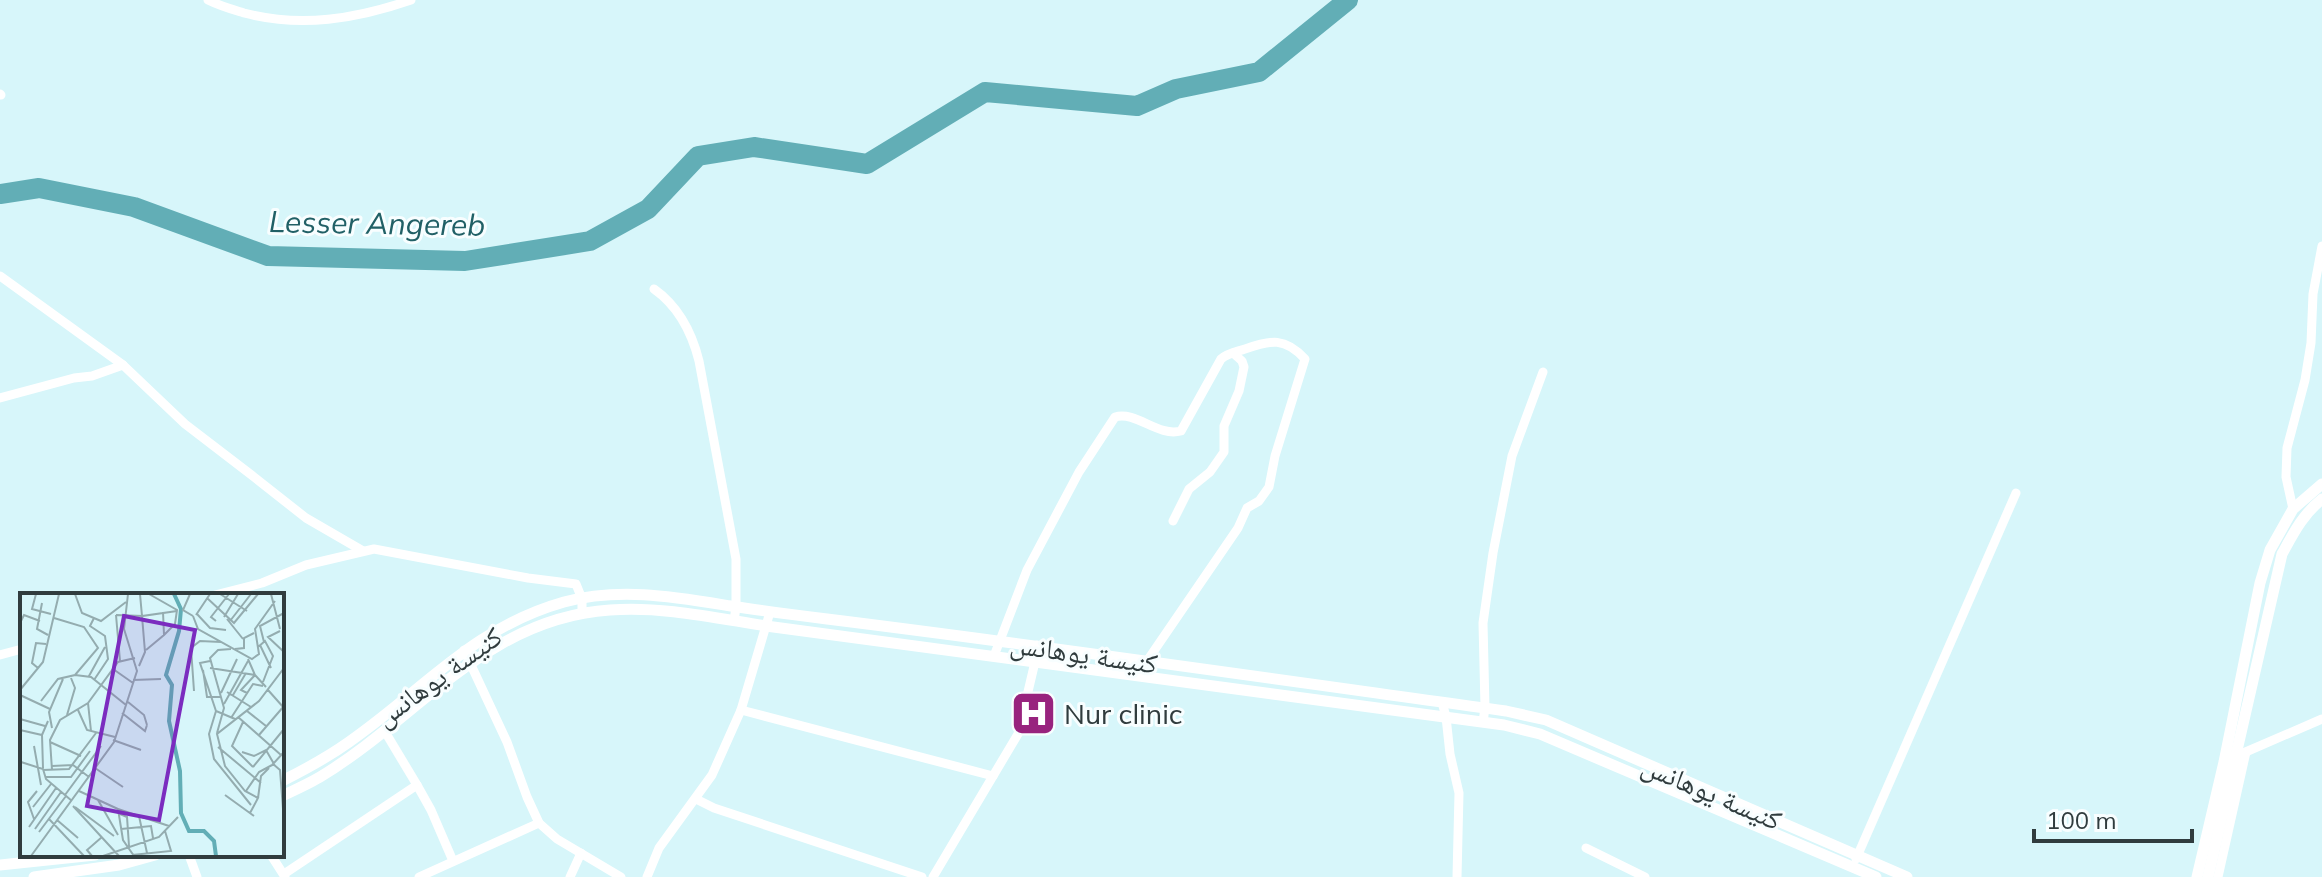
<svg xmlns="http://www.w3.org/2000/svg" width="2322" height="877" viewBox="0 0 2322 877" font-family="Mulish,'Noto Naskh Arabic',sans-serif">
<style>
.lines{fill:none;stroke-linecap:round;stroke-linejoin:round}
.river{stroke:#62aeb6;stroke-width:20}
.minor{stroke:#fff;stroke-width:9}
.tertiary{stroke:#fff;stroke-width:11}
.labels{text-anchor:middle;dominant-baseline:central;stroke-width:6;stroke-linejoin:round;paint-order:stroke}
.street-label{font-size:28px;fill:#303c3e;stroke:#f8feff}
.poi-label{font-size:28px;fill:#303c3e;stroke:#f8feff;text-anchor:start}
.water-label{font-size:30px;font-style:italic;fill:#216066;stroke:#f8feff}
.inset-river{fill:none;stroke:#62aeb6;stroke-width:4}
.inset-road{fill:none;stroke:#94acaf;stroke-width:2}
.view{fill:#7b2cbf;fill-opacity:0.15;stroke:#7b2cbf;stroke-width:4}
.inset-edge{fill:none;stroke:#303c3e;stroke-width:4}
</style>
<rect width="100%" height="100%" fill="#d7f6fa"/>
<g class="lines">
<!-- river -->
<path class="river" d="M0,194l39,-6 95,19 134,49 197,5 125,-20 58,-32 50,-53 56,-9 113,17 118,-72 152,14 39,-17 83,-17 89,-72"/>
<!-- minor -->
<g class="minor">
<path d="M208,0c12,6 23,9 36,13 57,15 112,6 167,-13"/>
<path d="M0,94l1,1"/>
<path d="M0,276l123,89"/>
<path d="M654,289c24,17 38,44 45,72l37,198v48l-2,14"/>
<path d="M0,398l74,-20 18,-2 31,-11 62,59 69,53 52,41 57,33"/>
<path d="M2293,509l-7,-32 1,-29 18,-68 6,-37 2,-49 9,-48"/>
<path d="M1173,521l16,-32 21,-17 14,-20v-26l15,-35 5,-24 -2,-6 -9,-8"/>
<path d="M215,595l47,-12 44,-18 68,-16 154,29 48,6 6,15v15"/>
<path d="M464,650l43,92 20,55 12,26 18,16 64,38"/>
<path d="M0,655l22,-6"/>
<path d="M994,656l33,-86 52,-98 36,-55c22,-6 42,20 66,14l40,-72c7,-6 15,-7 24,-10 26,-9 40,-12 60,10l-30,97 -6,31 -10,14 -12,7 -9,20 -91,133 -4,15"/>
<path d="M1442,702l4,15 4,37 9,39 -2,84"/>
<path d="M741,710l252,66"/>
<path d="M1483,722l2,-14 -2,-85 10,-70 19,-97 31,-84"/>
<path d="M384,730l33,55"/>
<path d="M2241,754l81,-35"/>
<path d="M696,799l18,9 208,69"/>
<path d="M1586,848l59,29"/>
<path d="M189,855l8,22"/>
<path d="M271,855l14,22"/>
<path d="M1856,859l160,-366"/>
<path d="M284,874l133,-89 14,25 22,51"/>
<path d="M419,877l120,-54"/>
<path d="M570,877l11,-24"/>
<path d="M647,877l12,-29 53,-73 29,-65 29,-98"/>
<path d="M933,877l85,-143 17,-72 2,-17"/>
<path d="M2218,877l28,-125"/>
</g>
<!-- tertiary -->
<g class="tertiary">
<path d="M282,781c24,-12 46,-24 67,-39 75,-52 123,-114 215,-140 56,-15 111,-5 167,4 32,5 64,9 96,13 227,28 453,61 679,92l40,9 361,157"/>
<path d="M282,796c13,-6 26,-12 38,-19 98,-59 166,-159 290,-167 52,-4 105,8 156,16l738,99 36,9 336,143"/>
<path d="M0,865l95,-10"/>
<path d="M34,877l85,-12 36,-10"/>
<path d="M2197,877l27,-115 36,-179 10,-33 23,-41 29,-25"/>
<path d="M2208,877l74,-323c11,-20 21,-40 40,-55"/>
</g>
</g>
<!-- icons -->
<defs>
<symbol id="hospital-square" viewBox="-11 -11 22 22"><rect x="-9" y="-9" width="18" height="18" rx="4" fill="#98237e" stroke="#f8feff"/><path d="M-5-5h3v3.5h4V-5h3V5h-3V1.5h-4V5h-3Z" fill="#fff"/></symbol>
</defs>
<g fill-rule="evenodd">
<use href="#hospital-square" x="1008" y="688" width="51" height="51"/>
</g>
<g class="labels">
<!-- street labels -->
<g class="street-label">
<text transform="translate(1084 653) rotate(8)">كنيسة يوهانس</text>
<text transform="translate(438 676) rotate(-36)">كنيسة يوهانس</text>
<text transform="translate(1712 792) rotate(23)">كنيسة يوهانس</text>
</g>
<!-- poi labels -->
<g class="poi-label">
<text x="1064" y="713">Nur clinic</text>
</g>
<!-- water labels -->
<g class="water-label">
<text transform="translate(377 223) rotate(1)">Lesser Angereb</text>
</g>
</g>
<!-- overview -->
<g transform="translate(20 593)">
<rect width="264" height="264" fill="#d7f6fa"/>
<path class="inset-river" d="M154,1l7,15 -2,22 -13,44 6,10 -3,36 11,50 1,42 8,18h15l10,10 2,15"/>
<path class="inset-road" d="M16,1l-4,15 19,5M55,1l7,19 19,8 25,-19M120,1l2,22 35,-5M129,1l28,16 -2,14 -11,11M170,1l-7,16 10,6M200,1l27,17M251,1l9,35M187,5l27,25 24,-29M22,10l-5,26 11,6M177,21l13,14 16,2M96,22l26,1 3,36 -6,14M96,22l4,46M176,22l14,-21M173,23l5,13 54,30 7,-5 -4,-25 20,-28M204,24l14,-23M74,25l-4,8 15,10 3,23 -14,21M207,26l16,20M196,28l-5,-4 18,-23M210,28l21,-27M0,30l4,-8 16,6M260,38l-12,6 16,15M244,49l-4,-16 24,-13M240,52l11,23M238,54l7,-6 8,15 -10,26M215,56l9,-1v-10l10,-5M126,57l18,-15 -1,-23M190,68l-10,2 16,48 19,8M18,75l-6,-5 4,-20 10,1M190,75l45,7 11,12M93,76l20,14M183,77l4,27h13M55,82l16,2 35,28M69,83l16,-29M113,87l28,-1M0,97l23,-28 16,-68M248,97l16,18M174,98l-3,-43 9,-7 21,1M207,99l24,15M201,100l16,-34M227,100l-6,-3 14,-15 -7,-16M0,102l30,14M213,102l13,-22M21,108l17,-22 17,-4 23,-27 -14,-21 -30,-9M108,109l16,13 3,10M68,110l3,28M204,111l24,-43M58,117l9,20 28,7M196,118l-7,23 5,25 37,46M227,118l19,15M102,120l23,18 2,-6M47,122l8,-27 -4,-10M218,124l43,38M211,125l22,-34 10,2M0,126l25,7M223,129l-11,24 21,21M32,135l-3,-16 14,-33M0,137l22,5 6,-14M197,140l7,-25 -14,-50 8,-8 13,-1M22,142l1,33M239,142l25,-29M93,147l28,10M30,149l31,14M14,153l7,39M198,154l43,36M222,159l12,4 12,-6 8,14 -15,8 -13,19M264,159l-11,12 7,6 4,52M0,162v36M1,169l22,7 3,10 26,22M32,173l21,-1 16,12M233,174l31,-38M75,175l28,19M23,177l26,-1 27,-36M32,177l-2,-30 10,-20 28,-17 30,-41 17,-4M25,184h26l19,-26M59,198l39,18 5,31 11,16M45,202l36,-49M205,202l29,21M238,205l3,-22 8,-8M78,207l20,35M53,213l46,50M13,214l18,-23M55,214l39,29M98,216l21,7 8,37M230,220l8,-15 -13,-7 -20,-25 -8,-32 42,-33 25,-33M100,221l7,3 2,29M119,223l30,10M14,226l-6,-17 9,-11M29,226l35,37M37,227l21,18M9,234l27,-39M15,236l26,-37M101,236l30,-3 2,12M19,239l27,-36M112,262l39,-4 -6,-20M11,263l83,-114 23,-71 -13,-42 4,-35M72,263l-5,-6 15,-13M83,263l56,-19 19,-20"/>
<path class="view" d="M104,23l71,14 -36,190 -72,-14z"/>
<rect width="264" height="264" class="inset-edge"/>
</g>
<!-- scale -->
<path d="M2034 829v12h158v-12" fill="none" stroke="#303c3e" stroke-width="4"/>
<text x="2046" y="829" font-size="24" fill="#303c3e" stroke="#f8feff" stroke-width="6" paint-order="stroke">100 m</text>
</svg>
